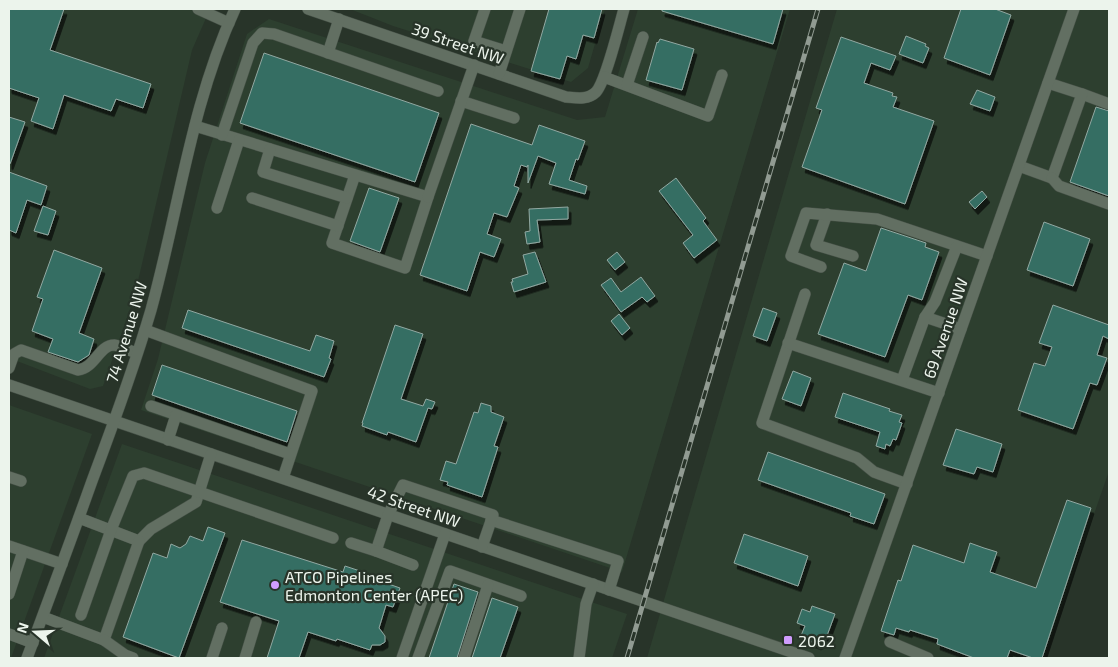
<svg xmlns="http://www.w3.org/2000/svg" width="1118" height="667" viewBox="0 0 1118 667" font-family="'Exo 2',sans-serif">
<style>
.built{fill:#2d3f2f}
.building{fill:#346e63;stroke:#92a8a2;filter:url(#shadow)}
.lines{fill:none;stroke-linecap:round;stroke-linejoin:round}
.minor-casing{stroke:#455046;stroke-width:12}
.minor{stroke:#626f62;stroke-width:11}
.rail-casing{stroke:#919b92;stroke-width:5}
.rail{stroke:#283429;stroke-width:3;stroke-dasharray:9;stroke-linecap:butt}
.poi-dot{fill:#d09dfe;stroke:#283429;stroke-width:2}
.labels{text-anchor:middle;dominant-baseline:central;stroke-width:4.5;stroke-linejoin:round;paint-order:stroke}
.street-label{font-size:16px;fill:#ecf4ec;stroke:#283429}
.poi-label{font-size:16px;fill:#ecf4ec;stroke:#283429;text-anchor:start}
</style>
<defs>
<filter id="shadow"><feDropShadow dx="3" dy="5.5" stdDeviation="0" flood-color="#0009"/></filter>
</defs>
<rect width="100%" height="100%" fill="#283429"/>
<!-- built -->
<g class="built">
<path d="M9,9h201l-18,41 -58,248 -31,88 -13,3 -81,-31z"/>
<path d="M350,9h255l-17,59 -17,14 -178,-56z"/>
<path d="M638,9h152l-168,563 -481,-162 17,-51 47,-196 42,-129 22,-15 308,101 28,-3z"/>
<path d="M837,9h272v462l-65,187h-397z"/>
<path d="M9,405l83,29 -81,224h-2z"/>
<path d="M122,444l505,170 -15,44h-568z"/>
</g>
<!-- building -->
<g class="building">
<path d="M9,9h55l-14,41 101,34 -8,24 -27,-9 -5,12 -47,-16 -11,34 -22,-8 8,-23 -30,-10z"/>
<path d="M549,9h53l-8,29 -11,-3 -7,24 -9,-3 -7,23 -29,-8z"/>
<path d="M662,9h121l-10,35 -111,-33z"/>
<path d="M961,9h34l16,6 -21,60 -46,-17z"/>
<path d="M906,36l20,8 -1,2 4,2 -6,15 -24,-9z"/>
<path d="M841,37l55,19 -6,14 -19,-7 -7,20 29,10 -1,3 5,1 -4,10 41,14 -29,83 -103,-37 20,-57 -6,-2z"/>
<path d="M660,39l34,10 -12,41 -36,-10 11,-38 1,1z"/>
<path d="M264,53l175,60 -24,69 -175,-59z"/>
<path d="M977,90l18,7 -5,14 -20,-7z"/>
<path d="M1096,107l13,4v85l-39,-14z"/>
<path d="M9,117l16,5 -15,42h-1z"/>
<path d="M471,124l61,21 7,-20 46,16 -7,19 -2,-1 -7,21 18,6 -2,8 -36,-10 7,-21 -18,-7 -10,27v-18l-1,2 -6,-2 -7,21 5,2 -12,29 -13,-4 -7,21 14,5 -7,18 -14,-5 -13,39 -47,-16z"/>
<path d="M9,172l38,14 -6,19 -14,-5 -11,33 -7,-3z"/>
<path d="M676,178l30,40 -3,3 14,19 -23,18 -11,-15 10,-8 -34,-44z"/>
<path d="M369,188l30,10 -19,54 -30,-11z"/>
<path d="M982,191l5,6 -12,12 -6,-7z"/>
<path d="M43,206l13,5 -8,24 -14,-4z"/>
<path d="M568,207v12l-31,1 3,22 -13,2 -2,-12 5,-1 -1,-22z"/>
<path d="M1044,222l46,17 -17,47 -46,-16z"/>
<path d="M881,228l45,15 -1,4 14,5 -17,48 -14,-5 -23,62 -67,-23 26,-71 22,8z"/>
<path d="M54,250l48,18 -23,65 15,6 -5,16 -11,7 -30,-10 5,-13 -21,-8 11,-32 -6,-2z"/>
<path d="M535,252l11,30 -32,10 -3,-10h2l-1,-3 16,-5 -5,-19z"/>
<path d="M617,252l8,10 -10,8 -8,-10z"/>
<path d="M641,277l14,19 -8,6 -5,-5 -21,15 -20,-27 10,-7 10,14z"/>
<path d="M1053,305l56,20v14l-6,-3 -6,19 10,3 -10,27 -7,-2 -17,46 -55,-19 16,-47 11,3 7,-19 -13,-4z"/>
<path d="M763,308l14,5 -10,28 -14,-5z"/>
<path d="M188,310l122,41 6,-16 18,6 -5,17 2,1 -7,18 -142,-49z"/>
<path d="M619,314l11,14 -8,7 -11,-14z"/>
<path d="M395,325l28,9 -22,65 22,7 3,-7 9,3 -3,7 -4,-1 -12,34 -28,-10 -1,3 -25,-9 1,-3h-1z"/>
<path d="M162,365l135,46 -10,31 -135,-47z"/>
<path d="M793,371l18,7 -10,28 -19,-7z"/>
<path d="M843,393l47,16 -1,2 13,4 -3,7 3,1 -6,17 -3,-1 -3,7 -4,-2 -1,5 -9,-3 4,-14 -45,-15z"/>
<path d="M481,403l10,3v6l13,5 -10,29 4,1 -16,50 -35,-12 1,-3 -8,-2 6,-19 10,3 18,-52 4,1z"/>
<path d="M956,429l46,15 -9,28 -16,-5 -3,7 -31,-9z"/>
<path d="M768,452l117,42 -11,30 -24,-8 1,-3 -93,-33z"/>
<path d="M1067,500l24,8 -49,150h-9l-23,-8 -3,8h-33l-37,-14 1,-5 -28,-9 -1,2 -13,-4 -2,7 -13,-4 17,-51 3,1 12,-36 51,18 6,-20 14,5 13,4 -7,20 46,16z"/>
<path d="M208,527l17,6 -46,125 -56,-21 30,-84 14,5 4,-14 9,4 6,-4 4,-8 13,5z"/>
<path d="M744,534l64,22 -10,30 -64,-23z"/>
<path d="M242,540l101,32 2,-6 33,11 -1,3 23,8 -7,19 -7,-2 -7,23 6,8v6l-5,3h-8l-2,5 -33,-11 -1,2 -28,-9 -9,26h-32l12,-37 -59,-19z"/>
<path d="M454,584l24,8 -21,66h-28z"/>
<path d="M492,598l26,9 -18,51h-28z"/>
<path d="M812,606l23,8 -10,27 -7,3 -18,-6 5,-12 -8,-3 5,-14 8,3z"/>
</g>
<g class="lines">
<defs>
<g id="minor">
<path d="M198,9l31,14"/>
<path d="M308,9l258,88c11,1 22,3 30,-5 10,-11 23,-66 28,-83"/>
<path d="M485,9l-11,32 32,10"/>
<path d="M328,53l11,-34"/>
<path d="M499,74l21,-65"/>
<path d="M604,77l104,39 14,-41"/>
<path d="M627,85l16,-48"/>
<path d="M1082,94l27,10"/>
<path d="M461,101l53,17"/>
<path d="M195,126l233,71 -23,71 -73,-25 23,-68"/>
<path d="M222,135l31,-92 9,-10 12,1 164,57"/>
<path d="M270,149l-7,23 84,26"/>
<path d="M1019,166l33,12 30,-84 -34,-11"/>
<path d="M1052,178l7,8 50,18"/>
<path d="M428,197l46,-132"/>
<path d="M252,198l86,28"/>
<path d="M217,208l22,-68"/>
<path d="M827,214l-11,31 37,11"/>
<path d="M821,267l-30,-11 15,-43 71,6 110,37"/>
<path d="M805,294l-43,129 95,35 17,14 33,12"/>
<path d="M925,317l36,12"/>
<path d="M145,330l167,61 -29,87"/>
<path d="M788,343l151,50"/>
<path d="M9,368l5,-14 7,-4 57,20c17,-2 21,-25 36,-25 7,1 16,6 23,8"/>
<path d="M902,380l23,-63 10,-15 22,-56"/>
<path d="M9,385l800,273"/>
<path d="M151,406l139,48"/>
<path d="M168,440l8,-25"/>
<path d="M9,477l12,4"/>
<path d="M79,518l60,23 12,-12 45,-27 15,-48"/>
<path d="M491,520l127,41 -9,29"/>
<path d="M351,543l25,8 12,-36 15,-30 90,30 -11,32"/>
<path d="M9,546l53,18"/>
<path d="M376,551l37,14"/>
<path d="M9,594l14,-43"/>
<path d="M81,615l30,-85 22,-54 11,-3 189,65"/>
<path d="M43,617l61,23 35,-99"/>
<path d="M9,634l24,9"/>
<path d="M104,640l21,15 8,3"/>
<path d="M890,642l38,16"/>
<path d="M27,658c22,-59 44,-118 65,-177 21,-56 42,-113 59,-171 28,-101 40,-206 84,-301"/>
<path d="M212,658l10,-30"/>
<path d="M245,658l11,-36"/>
<path d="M402,658l43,-124"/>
<path d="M418,658l32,-87 71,25"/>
<path d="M464,658l24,-73"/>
<path d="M579,658l7,-54 7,-20"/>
<path d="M845,658l229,-649"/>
</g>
</defs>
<!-- minor casing -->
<use href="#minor" class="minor-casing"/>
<!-- minor -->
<use href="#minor" class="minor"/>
<defs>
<path id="rail" d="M627,658l191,-649"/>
</defs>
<!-- rail casing -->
<use href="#rail" class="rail-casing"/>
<!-- rail -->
<use href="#rail" class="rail"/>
</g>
<!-- markers -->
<g class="poi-dot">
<circle cx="275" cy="585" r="5"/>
<rect x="783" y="635" width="10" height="10" rx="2.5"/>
</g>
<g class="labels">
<!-- street labels -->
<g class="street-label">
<text transform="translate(458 43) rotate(19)">39 Street NW</text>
<text transform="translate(945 328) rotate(-71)">69 Avenue NW</text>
<text transform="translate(126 332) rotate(-73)">74 Avenue NW</text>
<text transform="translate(414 506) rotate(19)">42 Street NW</text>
</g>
<!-- poi labels -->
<g class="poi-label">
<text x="285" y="576">ATCO Pipelines<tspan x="285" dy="18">Edmonton Center (APEC)</tspan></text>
<text x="798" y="640">2062</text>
</g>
</g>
<!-- border -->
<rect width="1118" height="667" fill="none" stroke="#ecf4ec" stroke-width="20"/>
<!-- north arrow -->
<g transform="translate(35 632) rotate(289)" stroke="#283429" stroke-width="4" paint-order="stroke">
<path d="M0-4L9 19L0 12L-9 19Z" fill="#ecf4ec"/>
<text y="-8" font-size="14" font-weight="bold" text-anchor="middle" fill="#ecf4ec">N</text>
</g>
</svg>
